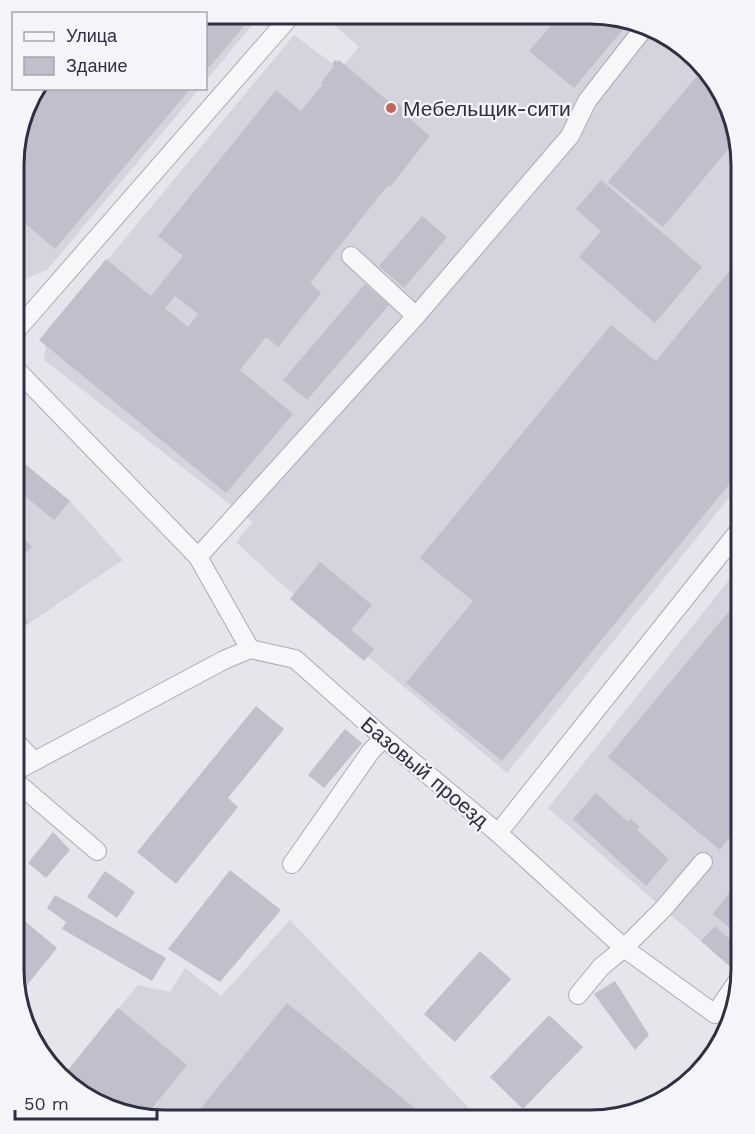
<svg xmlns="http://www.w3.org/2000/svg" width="755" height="1134" viewBox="0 0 755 1134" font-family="'Work Sans',sans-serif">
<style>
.built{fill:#d3d4dd}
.building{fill:#bfc0cb;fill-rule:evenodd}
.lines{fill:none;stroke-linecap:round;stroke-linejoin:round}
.minor-casing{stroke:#aaabb5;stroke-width:20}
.minor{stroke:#f7f7fa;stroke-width:18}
.poi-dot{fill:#c36457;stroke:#f4f5f8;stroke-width:2}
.labels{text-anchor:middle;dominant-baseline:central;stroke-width:4.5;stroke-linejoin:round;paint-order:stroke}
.poi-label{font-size:21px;fill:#2e2f42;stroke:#f4f5f8;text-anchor:start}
.street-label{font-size:21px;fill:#2e2f42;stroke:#f4f5f8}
.rim{fill:none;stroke:#2e2f42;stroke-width:3}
</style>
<rect width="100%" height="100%" fill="#e5e5eb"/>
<!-- built -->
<g class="built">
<path d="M206,14h55l-55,67z"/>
<path d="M322,14l297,2 63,29 48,62 11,58v318l-234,290 -227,-190 -44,-41 17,-20 -209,-162 4,-29 246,-296 46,34 19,-22z"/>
<path d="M35,89h164l-152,181 -32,13v-138z"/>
<path d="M14,455l56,46 53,59 -95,64 -14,5z"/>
<path d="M741,565v411l-193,-168z"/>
<path d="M290,920l100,104 90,96 -334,-1 -73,-30 -10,-13 75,-91 32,7 15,-24 36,28z"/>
</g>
<!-- building -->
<g class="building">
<path d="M206,14h48l-48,57z"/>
<path d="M559,16h60l11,5 -56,67 -45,-37z"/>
<path d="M335,60l3,2 1,-2 56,47 3,-4 7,6 -3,3 28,24 -40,51 -2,-2 -78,98 11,10 -43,54 -12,-10 -26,33 53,44 -67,79 -187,-153 67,-81 45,37 32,-40 -25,-20 118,-146 25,21 22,-27 -2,-1 13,-17 -2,-2zM175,296l23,18 -10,13 -23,-19z"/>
<path d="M702,70l28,37 6,33 -73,87 -55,-45z"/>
<path d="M35,88h156l-136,161 -40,-34v-70z"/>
<path d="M601,180l101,87 -47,56 -76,-66 22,-26 -25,-22z"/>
<path d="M422,216l25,21 -43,51 -25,-22z"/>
<path d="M741,257v213l-239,291 -96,-78 67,-82 -53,-43 191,-233 45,36z"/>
<path d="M365,284l24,21 -82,95 -24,-20z"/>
<path d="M14,455l56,46 -16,19 -40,-33z"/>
<path d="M19,533l13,14 -18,17v-29z"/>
<path d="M320,562l52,43 -21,25 23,19 -10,12 -74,-62z"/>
<path d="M741,597v226l-21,27 -112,-93z"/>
<path d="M19,600l9,24 -14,5v-27z"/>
<path d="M14,672l9,21 -9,4z"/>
<path d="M256,706l28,23 -56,69 10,9 -62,77 -39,-32z"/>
<path d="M345,729l17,14 -38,45 -16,-13z"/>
<path d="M596,793l32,29 3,-3 9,8 -3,3 32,29 -23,27 -73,-67z"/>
<path d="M53,832l17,18 -24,28 -18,-15z"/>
<path d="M230,870l51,40 -61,72 -52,-33z"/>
<path d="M105,871l30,21 -18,26 -30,-21z"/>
<path d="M741,878v43l-7,10 -21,-17z"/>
<path d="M55,895l111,63 -14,23 -90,-52 4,-7 -19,-14z"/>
<path d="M14,912l43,36 -38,47 -5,-26z"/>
<path d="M715,926l26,23v15l-6,7 -34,-30z"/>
<path d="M480,951l31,28 -56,63 -31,-28z"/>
<path d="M615,981l34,54 -14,15 -41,-56z"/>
<path d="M287,1003l142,117 -237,-1z"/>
<path d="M118,1008l69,57 -43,53 -71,-29 -10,-13z"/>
<path d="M549,1015l34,32 -60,62 -33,-32z"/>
</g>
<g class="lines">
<defs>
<g id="minor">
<path d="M351,256l65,60"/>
<path d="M15,332l272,-312"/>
<path d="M14,367l184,190 52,92"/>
<path d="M198,557l218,-241 154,-180 17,-35 57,-73"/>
<path d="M14,740l20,21"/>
<path d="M14,772l210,-112 26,-11 45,10 89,79 114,95 243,-305"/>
<path d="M14,780l83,71"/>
<path d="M498,833l126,115 91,66 26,-38"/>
<path d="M292,864l79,-113 13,-13"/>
<path d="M578,995l23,-28 23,-19 39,-39 40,-47"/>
</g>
</defs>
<!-- minor casing -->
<use href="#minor" class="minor-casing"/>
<!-- minor -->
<use href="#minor" class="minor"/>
</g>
<!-- markers -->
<circle class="poi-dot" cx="391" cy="108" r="6"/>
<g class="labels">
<!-- poi labels -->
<g class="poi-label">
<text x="403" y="108">Мебельщик-сити</text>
</g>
<!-- street labels -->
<g class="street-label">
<text transform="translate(425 772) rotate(40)">Базовый проезд</text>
</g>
</g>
<!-- crop -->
<path d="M0 0H755V1134H0ZM165 24H590A141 141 0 0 1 731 165V969A141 141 0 0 1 590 1110H165A141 141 0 0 1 24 969V165A141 141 0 0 1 165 24Z" fill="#f4f5f8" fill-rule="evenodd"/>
<path class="rim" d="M165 24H590A141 141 0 0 1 731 165V969A141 141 0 0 1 590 1110H165A141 141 0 0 1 24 969V165A141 141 0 0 1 165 24Z"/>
<!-- legend -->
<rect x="12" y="12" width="195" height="78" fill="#f4f5f8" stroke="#a5a6af" stroke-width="1.5"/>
<rect x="24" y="32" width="30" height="9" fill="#f7f7fa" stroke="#a5a6af" stroke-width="1.5"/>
<text x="66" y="42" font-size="18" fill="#2e2f42">Улица</text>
<rect x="24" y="57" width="30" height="18" fill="#bfc0cb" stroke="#a5a6af" stroke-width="1.5"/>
<text x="66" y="72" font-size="18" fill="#2e2f42">Здание</text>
<!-- scale -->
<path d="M15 1110v9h142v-9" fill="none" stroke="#2e2f42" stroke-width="3"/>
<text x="24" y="1110" font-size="18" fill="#2e2f42" stroke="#f4f5f8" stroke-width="4.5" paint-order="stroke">50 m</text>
</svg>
